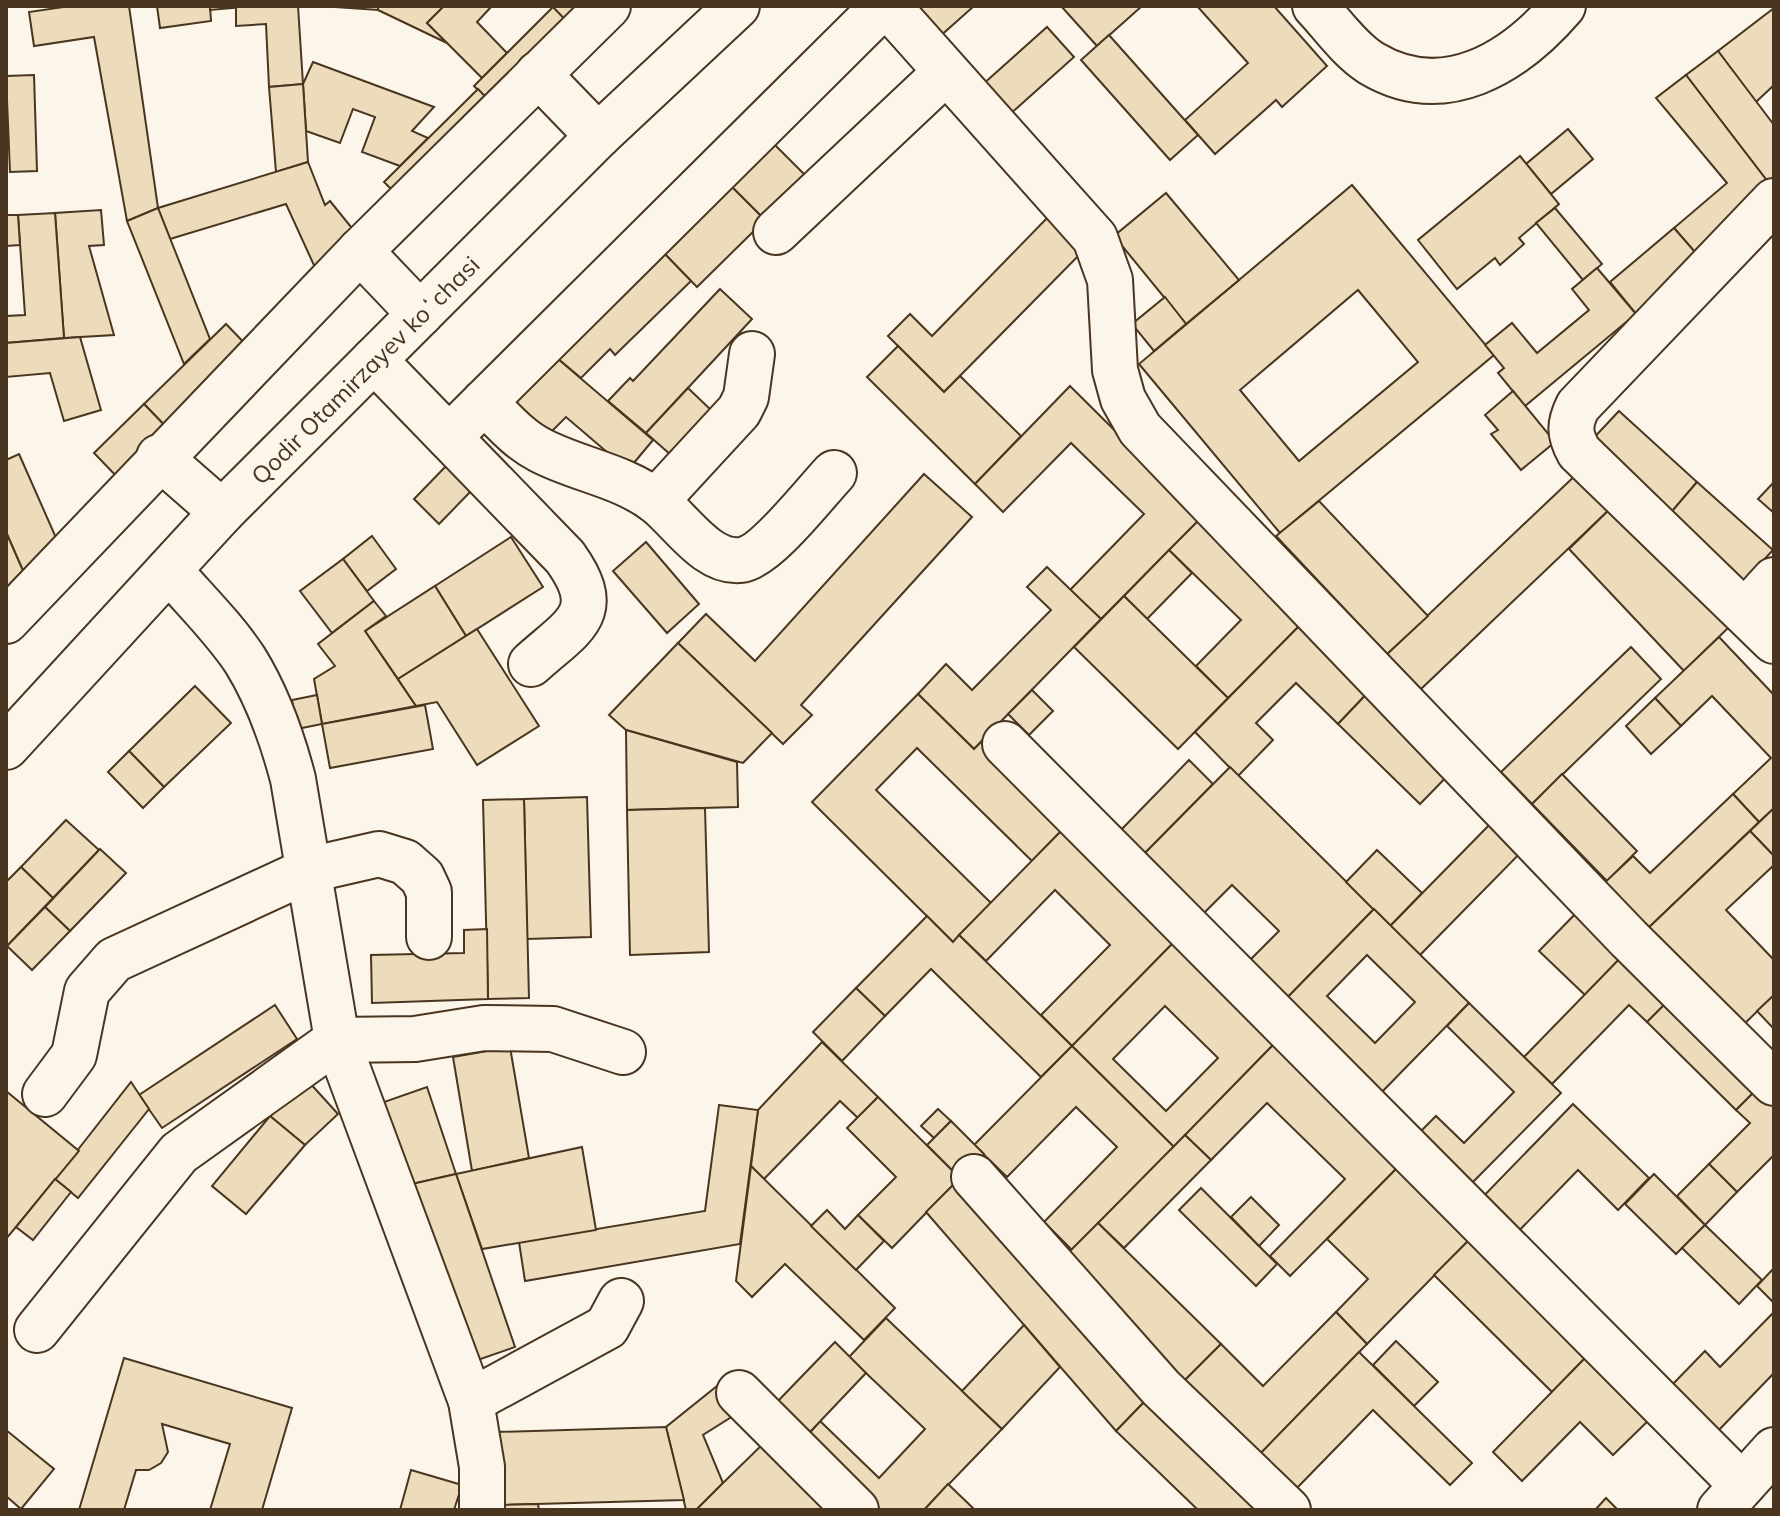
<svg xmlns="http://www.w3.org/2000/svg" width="1780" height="1516" viewBox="0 0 1780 1516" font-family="Mulish,sans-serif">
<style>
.building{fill:#ecdcbc;stroke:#4a3520;stroke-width:2;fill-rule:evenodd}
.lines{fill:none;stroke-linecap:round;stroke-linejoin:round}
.minor-casing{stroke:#4a3520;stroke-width:48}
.major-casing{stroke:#4a3520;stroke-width:48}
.minor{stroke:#fbf6e9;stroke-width:44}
.major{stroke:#fbf6e9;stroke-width:44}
.labels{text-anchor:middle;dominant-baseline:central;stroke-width:6;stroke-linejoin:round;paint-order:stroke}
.street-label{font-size:24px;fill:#4a3520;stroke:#fbf6e9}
</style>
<rect width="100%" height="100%" fill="#fbf6e9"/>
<!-- building -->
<g class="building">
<path d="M70,6h59l29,202 -31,13 -33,-184 -60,9 -5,-34z"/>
<path d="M157,6h53l1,15 -51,7z"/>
<path d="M210,6h46l-46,4z"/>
<path d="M298,6l5,78 -34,3 -3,-63 -30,2v-19z"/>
<path d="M320,6h58v4z"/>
<path d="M378,6h66l-17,17 20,20 -69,-33z"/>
<path d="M444,6h48l-15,16 30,31 -25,25 -55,-55z"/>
<path d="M551,6h48l-24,24z"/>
<path d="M909,6h65l-36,32z"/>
<path d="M1061,6h81l-45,40z"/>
<path d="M1197,6h77l53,60 -45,41 -6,-7 -61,54 -30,-34 63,-57z"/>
<path d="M553,7l22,23 -79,78 -22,-22z"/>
<path d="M1774,8v77l-18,17 -38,-51z"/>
<path d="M1047,27l27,30 -75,67 -27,-30z"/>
<path d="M1109,35l89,100 -28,25 -89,-100z"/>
<path d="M1718,51l56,74v53l-6,4 -82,-107z"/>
<path d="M313,62l121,45 -22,24 16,7 -28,28 -38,-14 13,-35 -22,-8 -13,34 -34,-12 -3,-47z"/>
<path d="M34,75l3,96 -27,1 -4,-96z"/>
<path d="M1686,75l82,107 -67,77 -27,-31 53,-45 -71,-85z"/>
<path d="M303,84l5,78 -32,10 -7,-85z"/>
<path d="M478,89l18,19 -94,92 -18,-18z"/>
<path d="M1568,129l25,30 -42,35 -25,-30z"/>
<path d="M771,141l37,37 -43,42 -37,-37z"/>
<path d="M1520,156l39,48 -40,34 5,6 -24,21 -5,-7 -38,31 -39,-49z"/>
<path d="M308,162l17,43 5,-4 34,42 -41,42 -37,-81 -116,35 -12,-31z"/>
<path d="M726,181l39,39 -68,67 -38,-39z"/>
<path d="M1352,185l142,170 -214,178 -141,-169zM1358,290l60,72 -119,99 -59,-71z"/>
<path d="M1166,193l73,87 -53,44 -72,-88z"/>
<path d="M158,208l52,131 -26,25 -57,-143z"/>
<path d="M1555,208l47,56 -19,16 -47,-57z"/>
<path d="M101,210l3,35 -15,1 25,89 -50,3 -9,-125z"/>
<path d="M1053,212l35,34 -144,146 -56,-56 22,-22 22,22z"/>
<path d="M55,213l9,125 -58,5v-27l19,-1 -7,-100z"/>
<path d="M6,215h12l2,30 -14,1z"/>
<path d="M1674,228l27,31 -65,55 -26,-32z"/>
<path d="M659,248l32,33 -76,74 -5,-6 -29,29 -30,-25z"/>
<path d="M1597,268l39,46 -111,92 -27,-33 6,-5 -19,-23 27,-22 25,30 52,-43 -17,-21z"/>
<path d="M720,289l32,30 -106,114 -38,-32 22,-23 3,3z"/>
<path d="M1165,297l21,27 -32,27 -22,-27z"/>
<path d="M226,324l29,30 -82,80 -29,-30z"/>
<path d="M80,337l21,73 -37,11 -14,-48 -44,4v-34z"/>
<path d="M898,346l46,46 16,-16 61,60 -46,48 -108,-107z"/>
<path d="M551,353l102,87 -25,30 -62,-53 -26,26 -38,-40z"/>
<path d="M1070,386l132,131 -101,102 -31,-29 74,-76 -73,-71 -68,69 -28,-28z"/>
<path d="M688,388l25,24 -42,43 -25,-22z"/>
<path d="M1513,391l42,51 -34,28 -30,-36 7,-4 -13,-15z"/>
<path d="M144,404l29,30 -50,49 -29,-30z"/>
<path d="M1619,411l78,71 -29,34 -80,-72z"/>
<path d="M19,454l38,86 -33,33 -18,-41v-72z"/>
<path d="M449,463l25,25 -35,36 -25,-25z"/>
<path d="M1580,471l33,35 -192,183 -34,-35z"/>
<path d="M924,474l48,43 -171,188 11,10 -29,29 -105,-101 28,-29 49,47z"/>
<path d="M1697,482l76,68 -31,33 -74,-67z"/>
<path d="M1774,482v31l-16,-14z"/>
<path d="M1319,501l109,115 -41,38 -111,-118z"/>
<path d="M1613,506l116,121 -45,44 -115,-122z"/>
<path d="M1202,517l104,102 -78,79 -32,-32 45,-46 -72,-70z"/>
<path d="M6,532l18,41 -18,20z"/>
<path d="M372,536l24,33 -29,22 -24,-32z"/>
<path d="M511,537l32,50 -77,49 -31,-50z"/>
<path d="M646,542l53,62 -32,29 -54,-62z"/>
<path d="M1169,550l23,23 -45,46 -23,-23z"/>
<path d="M343,559l31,42 -42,32 -32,-42z"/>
<path d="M1047,567l54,52 -127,130 -56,-55 28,-30 26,26 79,-80 -24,-23z"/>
<path d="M435,586l31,50 -68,43 -33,-48z"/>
<path d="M1124,596l104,102 -50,51 -104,-102z"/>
<path d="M374,601l12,15 -21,15 51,75 -94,18 -8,-45 21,-13 -17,-22z"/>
<path d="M1306,619l68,67 -36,38 -42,-41 -40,40 17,17 -35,36 -43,-44z"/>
<path d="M477,629l62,97 -62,39 -40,-63 -21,4 -18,-27z"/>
<path d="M1719,637l55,58v113l-15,14 -26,-28 38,-36 -59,-62 -31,30 -26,-28z"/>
<path d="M678,643l94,90 -29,30 -117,-33 -17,-15z"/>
<path d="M1631,647l30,32 -129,125 -31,-32z"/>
<path d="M1378,682l82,81 -40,41 -82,-80z"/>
<path d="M195,686l36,37 -67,64 -35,-36z"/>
<path d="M1032,690l21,21 -24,24 -21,-21z"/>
<path d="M918,694l56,55 8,-8 85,84 -35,36 -115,-113 -41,42 115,113 -38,39 -141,-140z"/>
<path d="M317,695l5,29 -25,5 -5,-29z"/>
<path d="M1655,698l26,28 -30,28 -25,-28z"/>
<path d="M425,705l8,44 -103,19 -8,-44z"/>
<path d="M626,730l111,32 1,45 -111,3z"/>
<path d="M129,751l35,36 -21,21 -35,-36z"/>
<path d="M1189,760l24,24 -71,72 -24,-23z"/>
<path d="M1230,767l144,142 -95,97 -36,-39 36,-36 -47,-46 -33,33 -57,-62z"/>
<path d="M1562,774l75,77 -30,30 -75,-77z"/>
<path d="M1733,794l26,28 -116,111 -44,-45 34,-32 17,17z"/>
<path d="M587,797l4,140 -64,2 -3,-140z"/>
<path d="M524,799l5,199 -41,1 -5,-199z"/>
<path d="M705,808l4,144 -79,3 -3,-145z"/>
<path d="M1774,808v48l-24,-25z"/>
<path d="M1499,815l30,29 -109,111 -30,-29z"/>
<path d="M66,820l33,30 -46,48 -32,-31z"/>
<path d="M1067,825l113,111 -108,110 -31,-31 69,-70 -55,-55 -69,71 -27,-26z"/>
<path d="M1750,831l24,25v9l-48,45 48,50v35l-38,37 -93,-99z"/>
<path d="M100,849l26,24 -56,58 -25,-24z"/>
<path d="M1377,850l45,43 -32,33 -44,-44z"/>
<path d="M21,867l32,31 -46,48 -1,-64z"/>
<path d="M1586,903l45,44 -46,48 -46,-44z"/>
<path d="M45,907l25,24 -38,39 -25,-24z"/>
<path d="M1374,909l95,94 -95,97 -95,-94zM1367,955l48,47 -40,41 -48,-47z"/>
<path d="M927,916l26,26 6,-7 113,111 -31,31 -110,-108 -46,47 -29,-28z"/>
<path d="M487,929l1,70 -116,4 -1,-48 93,-2v-23z"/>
<path d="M1172,944l102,100 -100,103 -102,-101zM1165,1006l53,52 -52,53 -53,-52z"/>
<path d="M1631,947l46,45 -30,30 -18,-17 -77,79 -28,-27z"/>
<path d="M856,988l29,28 -43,45 -29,-29z"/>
<path d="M1677,992l89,88 -30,30 -89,-88z"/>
<path d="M1774,995v34l-17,-18z"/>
<path d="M1469,1003l92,90 -94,95 -52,-51 21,-21 28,27 50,-51 -67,-66z"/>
<path d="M275,1005l22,34 -135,89 -23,-33z"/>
<path d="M822,1042l56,55 -20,21 -18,-17 -76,78 -13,-13 7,-56z"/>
<path d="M1274,1044l124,123 -108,109 -20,-20 75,-77 -78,-76 -56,57 -26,-25z"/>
<path d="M1072,1046l102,101 -102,103 -28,-28 73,-75 -41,-40 -69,70 -33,-32z"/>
<path d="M510,1047l19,111 -57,13 -19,-114z"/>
<path d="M1766,1080l8,8v67l-37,37 -28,-28 41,-41 -14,-13z"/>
<path d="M308,1081l30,33 -33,31 -35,-29z"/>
<path d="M131,1082l18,27 -71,89 -23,-19z"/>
<path d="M427,1087l29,87 -44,10 -28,-82z"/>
<path d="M6,1091l73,60 -73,88z"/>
<path d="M878,1097l82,81 -68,70 -34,-33 38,-38 -49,-49z"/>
<path d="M1573,1104l76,74 -31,32 -40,-40 -69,71 -35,-35z"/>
<path d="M719,1105l39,5 -18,134 -215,37 -6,-39 186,-31z"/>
<path d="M938,1109l13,12 -17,17 -13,-12z"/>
<path d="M270,1116l35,29 -59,69 -34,-28z"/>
<path d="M951,1121l33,33 -24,24 -33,-33z"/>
<path d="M1185,1135l26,25 -87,88 -26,-25z"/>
<path d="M582,1147l14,83 -114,19 -26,-75z"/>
<path d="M1709,1164l28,28 -32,33 -28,-29z"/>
<path d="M751,1166l144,142 -31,32 -79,-76 -33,33 -16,-16z"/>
<path d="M1398,1167l73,71 -104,106 -31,-32 32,-33 -41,-40z"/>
<path d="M456,1174l59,173 -43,15 -60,-178z"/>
<path d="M1654,1174l51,51 -29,29 -51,-50z"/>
<path d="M960,1178l189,219 -33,34 -190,-219z"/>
<path d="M55,1179l16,13 -38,48 -17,-13z"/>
<path d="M1201,1188l76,76 -21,22 -77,-76z"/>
<path d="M1251,1197l28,28 -20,21 -28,-29z"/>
<path d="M827,1210l18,19 13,-14 26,26 -28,29 -45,-44z"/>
<path d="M1098,1223l123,121 -38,38 -123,-121z"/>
<path d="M1705,1225l57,55 -23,24 -57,-56z"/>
<path d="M1471,1238l118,116 -37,38 -118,-117z"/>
<path d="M1774,1268v35l-17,-17z"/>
<path d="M1336,1312l31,32 -109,112 -75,-74 38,-38 42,42z"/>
<path d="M1774,1312v61l-59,61 -46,-46 36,-37 15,16z"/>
<path d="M886,1318l116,111 -78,81h-43l-76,-72 15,-17 59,57 46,-49 -76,-72z"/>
<path d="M1024,1325l36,42 -58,62 -40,-38z"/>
<path d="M1396,1341l42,41 -24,24 -41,-41z"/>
<path d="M835,1342l31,31 -56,59 -32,-31z"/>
<path d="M1359,1352l113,111 -22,22 -77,-75 -79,81 -36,-35z"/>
<path d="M1589,1354l63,63 -39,38 -33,-33 -58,59 -29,-29z"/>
<path d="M124,1358l168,50 -30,102h-52l20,-66 -68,-20 6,28 -7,11 -12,7h-13l-12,40h-45z"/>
<path d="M722,1382l19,29 -38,24 20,48 -27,27h-10l-20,-83z"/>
<path d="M1149,1397l111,106 -7,7h-55l-82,-79z"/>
<path d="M666,1427l18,73 -186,5 -2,-73z"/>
<path d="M6,1430l48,39 -33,40 -15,-13z"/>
<path d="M773,1434l73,76h-150l27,-27z"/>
<path d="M411,1470l51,15 -8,25h-54z"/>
<path d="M948,1484l27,26h-51z"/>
<path d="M1606,1498l12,12h-23z"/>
<path d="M538,1504l1,6h-41v-5z"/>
</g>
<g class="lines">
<defs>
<g id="minor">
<path d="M888,6l207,232 15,42 5,90 8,29 17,30 489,510 145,144"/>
<path d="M1315,6c17,18 35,44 56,57 73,44 143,0 192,-57"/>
<path d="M538,74l60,62"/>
<path d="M1774,201l-196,205c-9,18 -9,28 1,46l195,189"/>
<path d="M776,232l170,-160"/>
<path d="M360,251l60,63"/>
<path d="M374,360l191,197c41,57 8,69 -34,107"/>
<path d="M484,402c18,17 34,37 56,48 38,20 82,25 117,52 24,19 50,62 84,58 25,-3 74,-67 93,-87"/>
<path d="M449,437l434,-431"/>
<path d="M159,457l63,55"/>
<path d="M656,501l83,-90 7,-14 6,-43"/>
<path d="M169,570c25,29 55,58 76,90 23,37 37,77 48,119l44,261 134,361 11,66v43"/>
<path d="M1745,612l29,-32"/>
<path d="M6,621l354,-370 248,-245"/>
<path d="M1005,744l737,741"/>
<path d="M45,1094l29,-39 13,-64 27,-31 195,-90 70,-16 26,8 17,15 7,15v45"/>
<path d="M974,1177l187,211 127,122"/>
<path d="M37,1330l142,-177 158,-113 78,-1 69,-11 69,1 70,23"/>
<path d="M739,1393l117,117"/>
<path d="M471,1401l136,-74 14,-26"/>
<path d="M1720,1510l54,-60"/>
</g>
<path id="major" d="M6,747l216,-235 376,-376 139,-130"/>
</defs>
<!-- minor casing -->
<use href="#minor" class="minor-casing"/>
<!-- major casing -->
<use href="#major" class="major-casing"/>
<!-- minor -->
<use href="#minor" class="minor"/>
<!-- major -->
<use href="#major" class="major"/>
</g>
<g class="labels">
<!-- street labels -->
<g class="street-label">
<text transform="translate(365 370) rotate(-45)">Qodir Otamirzayev koʻchasi</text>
</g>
</g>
<!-- border -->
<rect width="1780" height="1516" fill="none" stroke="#4a3520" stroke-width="16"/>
</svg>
